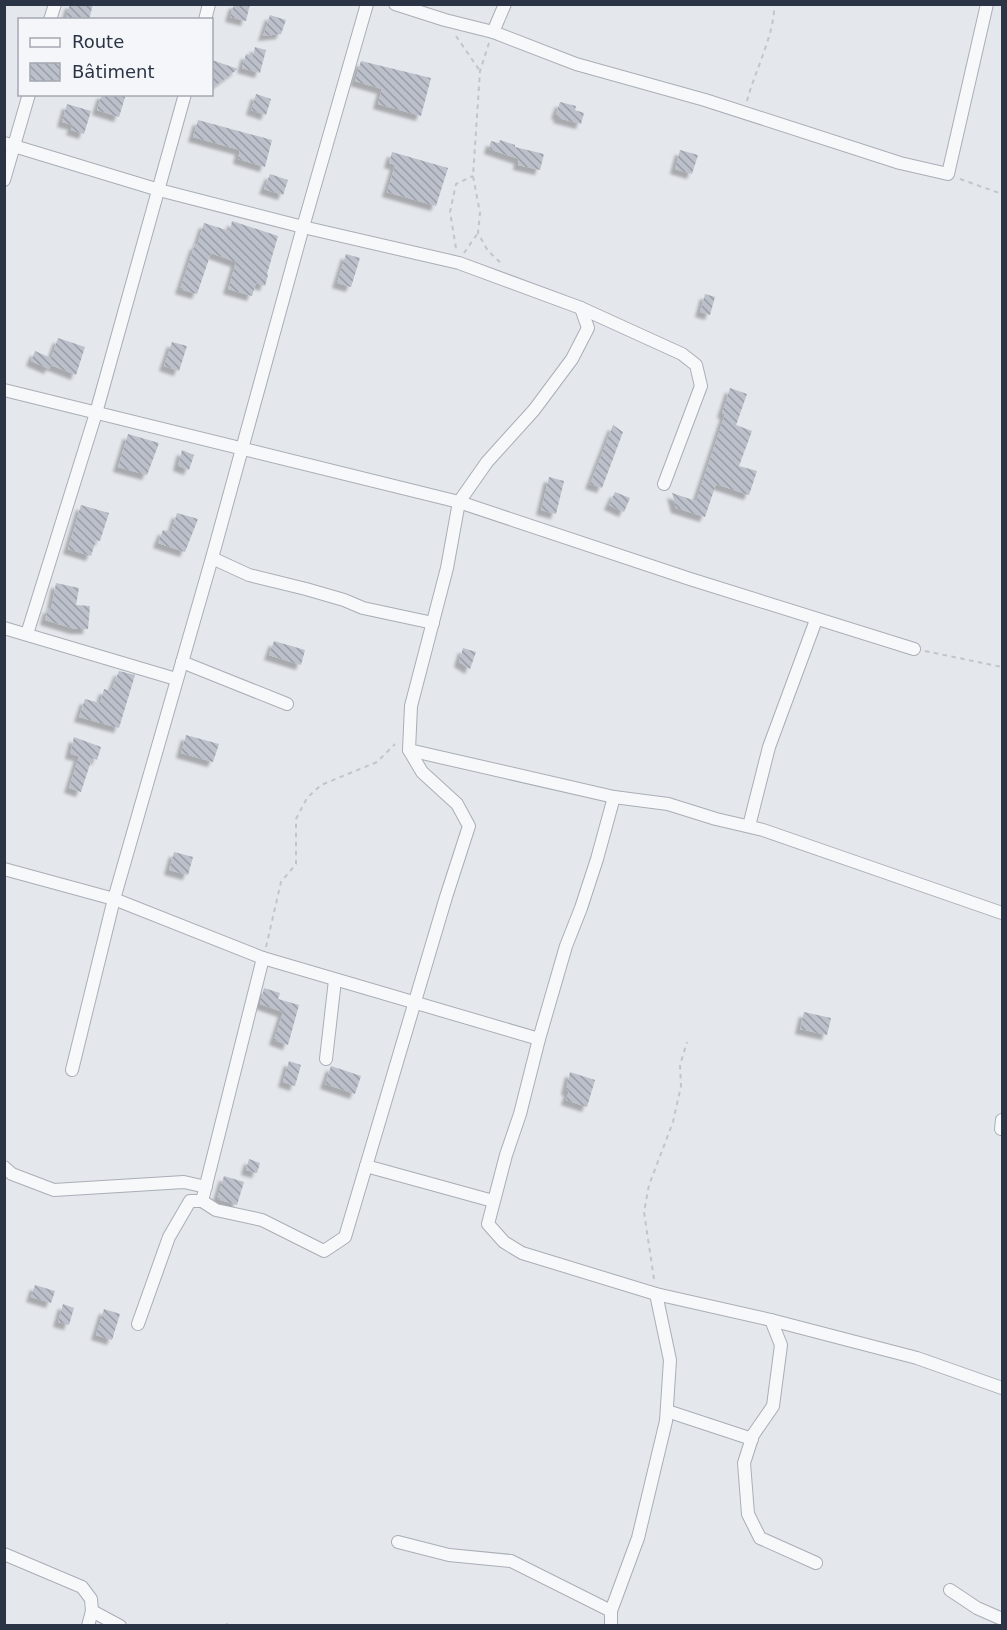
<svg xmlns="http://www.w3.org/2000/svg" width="1007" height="1630" viewBox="0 0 1007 1630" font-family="'DejaVu Sans',sans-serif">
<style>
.building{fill:url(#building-back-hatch);filter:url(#shadow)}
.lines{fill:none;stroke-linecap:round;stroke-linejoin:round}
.minor-casing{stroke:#a9aeb7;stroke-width:14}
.path{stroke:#c2c5cb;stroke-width:2;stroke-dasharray:4.5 4.5;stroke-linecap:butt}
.minor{stroke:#f7f8fa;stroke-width:12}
</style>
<defs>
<pattern id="building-back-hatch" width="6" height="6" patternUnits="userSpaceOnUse" patternTransform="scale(1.5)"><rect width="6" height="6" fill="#bbc0ca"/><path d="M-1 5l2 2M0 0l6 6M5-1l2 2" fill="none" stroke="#989da6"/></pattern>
<filter id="shadow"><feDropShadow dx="-5" dy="5" stdDeviation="1.5" flood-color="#0004"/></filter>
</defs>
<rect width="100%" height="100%" fill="#e4e7ec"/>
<!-- building -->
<g class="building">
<path d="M70,4h23l-4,16 -23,-2z"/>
<path d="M234,4h16l-4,17 -16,-4z"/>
<path d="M270,15l16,5 -5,14 -18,2z"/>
<path d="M255,47l11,3 -6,23 -18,-5 4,-14 7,2z"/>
<path d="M212,60l26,9 -26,19z"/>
<path d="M361,61l70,17 -10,38 -43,-12 4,-15 -27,-8z"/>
<path d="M102,94h24l-7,23 -22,-7z"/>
<path d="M256,94l15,5 -5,16 -15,-5z"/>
<path d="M560,102l16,4 -1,4 9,3 -3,11 -23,-6 1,-3 -3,-1z"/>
<path d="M67,104l24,7 -7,23 -13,-4 2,-5 -11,-3z"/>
<path d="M198,120l74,20 -7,27 -27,-8 2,-9 -47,-13z"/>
<path d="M500,140l15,5v2l29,7 -4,16 -22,-5 1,-6 -30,-10 2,-8 8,2z"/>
<path d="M680,150l18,5 -6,19 -17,-5z"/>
<path d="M392,152l56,16 -12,38 -49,-14 8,-27 -6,-2z"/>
<path d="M270,174l18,6 -5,15 -19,-6z"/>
<path d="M232,221l46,15 -11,38 1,1 -3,11 -9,-3 -4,13 -24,-7 8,-27 -25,-9 -14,41 -17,-5 15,-45 2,1 7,-22 26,8z"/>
<path d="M346,254l14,4 -9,29 -14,-4z"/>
<path d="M705,294l10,3 -5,18 -10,-3z"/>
<path d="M58,338l27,9 -9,28 -25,-10 -2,4 -18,-8 4,-10 16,7z"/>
<path d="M172,342l15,4 -8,25 -15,-5z"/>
<path d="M730,388l17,6 -11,31 16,6 -13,35 18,5 -8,24 -33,-11 -11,33 -29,-9 -4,-15 24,8 29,-87 -3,-1z"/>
<path d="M613,425l10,7 -21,56 -12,-4z"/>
<path d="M128,434l31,9 -12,32 -29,-8z"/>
<path d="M182,450l12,5 -5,15 -11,-4z"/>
<path d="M549,477l15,4 -8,33 -15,-4z"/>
<path d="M615,492l15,6 -6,14 -15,-7z"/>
<path d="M81,505l28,8 -9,28 -4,-1 -5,16 -23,-7z"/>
<path d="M177,513l21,6 -13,33 -27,-9 5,-13 8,2z"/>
<path d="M56,583l23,5 -3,17 14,1 -2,23h-13l-30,-9 3,-12 3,1z"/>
<path d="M274,641l31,9 -4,15 -32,-10z"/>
<path d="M463,648l13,4 -6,17 -11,-7z"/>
<path d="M119,671l16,4 -16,53 -40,-11 6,-18 15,4 4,-14 7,2z"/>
<path d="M186,735l33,9 -6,18 -32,-9z"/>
<path d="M74,737l27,10 -4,13 -5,-2 -11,34 -12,-4 10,-32 -9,-2z"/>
<path d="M174,852l19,5 -5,18 -19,-5z"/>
<path d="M264,988l16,5 -2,6 21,6 -11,40 -14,-5 9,-28 -23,-8z"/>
<path d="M804,1012l27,6 -4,17 -27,-6z"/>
<path d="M289,1061l12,4 -6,21 -12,-4z"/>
<path d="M331,1066l30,10 -6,18 -30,-10z"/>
<path d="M570,1072l25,8 -8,27 -21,-7 3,-9 -3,-1z"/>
<path d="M249,1159l11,4 -3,10 -11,-3z"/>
<path d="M224,1176l20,6 -7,23 -20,-6z"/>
<path d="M35,1285l20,6 -4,12 -20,-6z"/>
<path d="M63,1304l11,4 -5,17 -11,-3z"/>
<path d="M104,1309l16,5 -8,26 -16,-5z"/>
</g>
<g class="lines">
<defs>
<g id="minor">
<path d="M395,4l50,16 48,12 83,32 129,36 195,63 48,11 39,-170"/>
<path d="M50,20l5,-16"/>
<path d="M205,20l4,-16"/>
<path d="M493,32l12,-28"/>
<path d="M4,143l155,47 144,37 156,36 122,45 101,46 14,11 5,21 -37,98"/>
<path d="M4,180l25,-86"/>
<path d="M4,390l455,112 231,77 224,70"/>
<path d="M212,558l37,17 57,14 38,11 19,8 70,15"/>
<path d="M4,628l172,51"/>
<path d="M27,634l69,-221 89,-319"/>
<path d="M182,662l105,42"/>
<path d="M409,750l205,47 54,7 48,15 47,11 239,83"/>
<path d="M614,797l-17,62 -16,49 -15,38 -27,93 -19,75 -14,41 -18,69 16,18 18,11 134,41 115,26 146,38 85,30"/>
<path d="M749,826l20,-79 47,-127"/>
<path d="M4,869l110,30 149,59 276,81"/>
<path d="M263,958l-61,243 14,9 46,10 62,31 21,-14 101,-340 23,-71 -12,-22 -35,-32 -13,-22 2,-44 36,-138 12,-66 28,-40 47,-52 38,-51 16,-31 -7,-20"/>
<path d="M326,1059l9,-79"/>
<path d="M72,1070l42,-171 98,-341 91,-331 64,-223"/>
<path d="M1001,1129l1,-9"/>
<path d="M366,1166l127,35"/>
<path d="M4,1167l8,7 42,16 130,-8 22,5"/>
<path d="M771,1320l10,25 -8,61 -20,29 -9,28 4,51 12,24 56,25"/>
<path d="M138,1324l31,-87 21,-36h12"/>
<path d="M667,1411l85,28"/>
<path d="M398,1542l51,13 62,6 100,50"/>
<path d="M4,1554l78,33 9,12 1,12 -4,15"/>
<path d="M950,1590l27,18 25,11"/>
<path d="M92,1611l28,15"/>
<path d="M611,1626v-15l27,-73 28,-117 4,-61 -14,-66"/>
</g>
</defs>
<!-- minor casing -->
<use href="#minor" class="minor-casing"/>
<!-- path -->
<g class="path">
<path d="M456,36l24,35"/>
<path d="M489,43l-9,28 -7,105 7,37 -2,20 10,18 15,14"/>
<path d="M747,101c7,-28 29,-70 27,-97"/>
<path d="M960,179l42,15"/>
<path d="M456,248l-6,-36 6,-28 17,-8"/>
<path d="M464,253l14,-20"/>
<path d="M925,651l77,16"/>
<path d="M266,947l15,-65 15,-18v-45l11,-21 14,-13 56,-23 18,-18"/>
<path d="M654,1279l-10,-67 5,-27 24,-63 8,-36 -1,-21 7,-23"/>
<path d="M224,1626l3,-2 8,2"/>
</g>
<!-- minor -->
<use href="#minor" class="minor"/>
</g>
<!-- border -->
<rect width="1007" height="1630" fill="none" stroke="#2b3445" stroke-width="12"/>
<!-- legend -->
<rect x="18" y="18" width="195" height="78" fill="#f4f6f9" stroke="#a4a8b1" stroke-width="1.5"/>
<rect x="30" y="38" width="30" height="9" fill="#f7f8fa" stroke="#a4a8b1" stroke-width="1.5"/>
<text x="72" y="48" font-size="18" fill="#2b3445">Route</text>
<rect x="30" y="63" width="30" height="18" fill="url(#building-back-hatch)" stroke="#a4a8b1" stroke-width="1.5"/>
<text x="72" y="78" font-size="18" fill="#2b3445">Bâtiment</text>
</svg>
